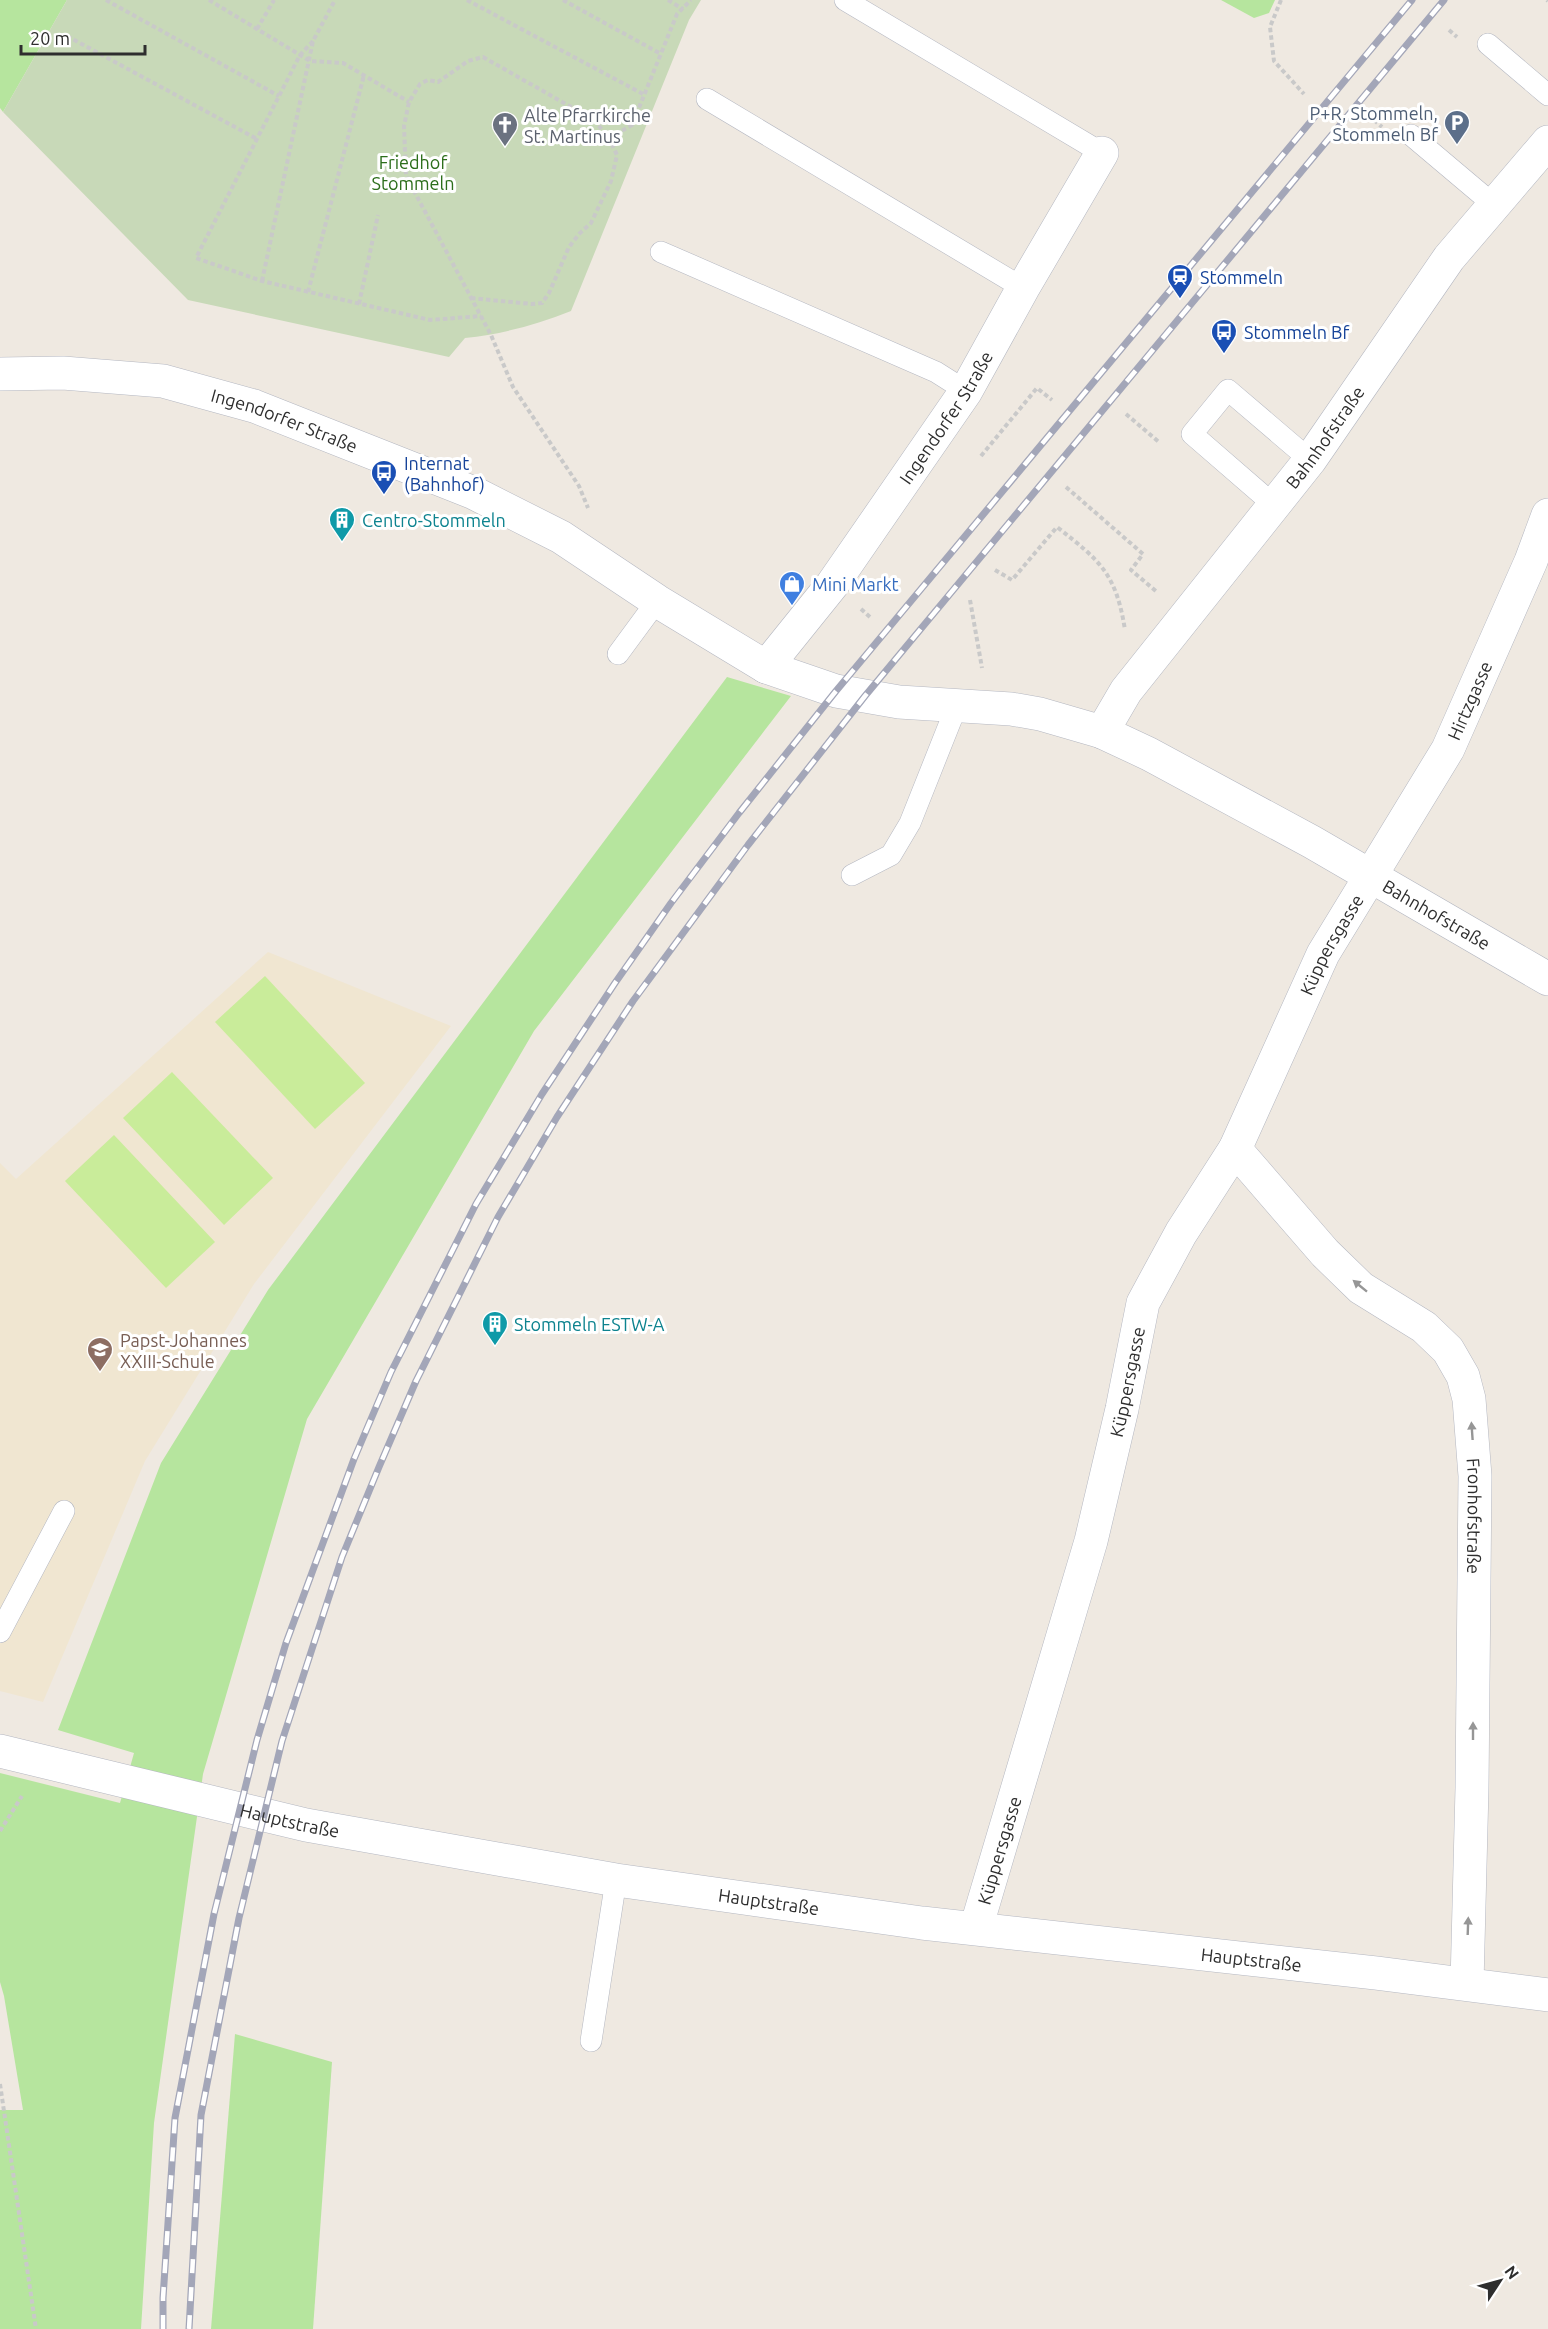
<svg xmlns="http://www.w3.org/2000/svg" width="1548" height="2329" viewBox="0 0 1548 2329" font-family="Ubuntu,sans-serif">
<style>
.education{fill:#f0e6d1}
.green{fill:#b6e59e}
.cemetery{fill:#c8d9b8}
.pitch{fill:#c9ec9a}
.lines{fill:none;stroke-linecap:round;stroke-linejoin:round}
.service-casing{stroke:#b4b7c1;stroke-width:22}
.minor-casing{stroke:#b4b7c1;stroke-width:34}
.tertiary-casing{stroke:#b4b7c1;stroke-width:34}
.path{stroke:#c9c9c9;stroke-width:4;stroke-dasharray:4.5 3;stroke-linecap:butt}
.service{stroke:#fff;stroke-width:21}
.minor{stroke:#fff;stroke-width:33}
.tertiary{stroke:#fff;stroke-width:33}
.rail-casing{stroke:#a3a6b8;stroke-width:7}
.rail{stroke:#fff;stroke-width:4.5;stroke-dasharray:14;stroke-linecap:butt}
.oneway{fill:#969696}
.labels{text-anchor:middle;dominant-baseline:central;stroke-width:6;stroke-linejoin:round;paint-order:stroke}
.service-label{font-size:18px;fill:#4e5e75;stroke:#fff;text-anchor:end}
.worship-label{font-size:18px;fill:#5b616d;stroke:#fff;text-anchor:start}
.park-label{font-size:18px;fill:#2c6e1b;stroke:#fff}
.transit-label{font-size:18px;fill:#164399;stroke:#fff;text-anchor:start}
.street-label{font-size:18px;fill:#2e2e2e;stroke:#fff}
.culture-label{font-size:18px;fill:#0d838f;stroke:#fff;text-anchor:start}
.shop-label{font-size:18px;fill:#366cbe;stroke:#fff;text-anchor:start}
.education-label{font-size:18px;fill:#785e54;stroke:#fff;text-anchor:start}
</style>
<rect width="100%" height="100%" fill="#efe9e1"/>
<!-- education -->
<path class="education" d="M268,952l183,74 -197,258 -109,177 -102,241 -43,-11v-528l16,16z"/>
<!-- green -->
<g class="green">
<path d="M0,0h67l-64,112 -3,-4z"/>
<path d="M1221,0h54l-6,13 -15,5z"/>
<path d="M727,677l64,19 -257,335 -227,388 -104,355 -49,349 -13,206h-141v-219h23l-19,-114 -4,-14v-209l120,30 14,-50 -76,-23 103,-267 107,-173z"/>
<path d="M235,2034l97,28 -19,267h-102z"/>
</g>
<!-- cemetery -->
<path class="cemetery" d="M67,0h634l-12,20 -118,291c-35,14 -69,23 -106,27l-16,19 -261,-57 -185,-188z"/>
<!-- pitch -->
<g class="pitch">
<path d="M265,976l100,107 -50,46 -100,-107z"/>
<path d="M172,1072l101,106 -49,47 -101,-107z"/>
<path d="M114,1135l101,107 -49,46 -101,-107z"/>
</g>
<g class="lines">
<defs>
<g id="service">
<path d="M845,0l257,153"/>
<path d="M1488,44l60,51"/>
<path d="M707,99l316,189"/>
<path d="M1411,135l83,70"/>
<path d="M661,252l275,120 30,19"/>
<path d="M1274,505l-82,-71 36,-44 82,70"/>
<path d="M618,654l39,-53"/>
<path d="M852,875l39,-20 19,-32 47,-118"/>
<path d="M0,1632l64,-121"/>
<path d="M591,2041l25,-161"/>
</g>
<g id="minor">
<path id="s1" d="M766,667l66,-82 134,-194 57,-103 79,-135"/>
<path id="s2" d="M1102,732l24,-41 184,-231 139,-202 99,-116"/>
<path id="s3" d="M1235,1149l90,104 36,35 63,39 24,23 15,26 6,23 6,77 -3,312 -5,196"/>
<path id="s4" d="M976,1928l115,-387 31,-132 21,-106 38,-70 54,-84 88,-195 125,-205 83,-188 17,-46"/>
</g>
<g id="tertiary">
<path id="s5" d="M0,374l63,-1 100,8 91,25 220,87 87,44 96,64 109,66 70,24 63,11 112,7 29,5 62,18 47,22 163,88 236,137"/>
<path id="s6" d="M0,1751l306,74 310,55 306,43 454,50 172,22"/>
</g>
</defs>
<!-- service casing -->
<use href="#service" class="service-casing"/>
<!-- minor casing -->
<use href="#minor" class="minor-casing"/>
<!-- tertiary casing -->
<use href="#tertiary" class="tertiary-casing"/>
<!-- path -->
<g class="path">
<path d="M106,0l173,96"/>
<path d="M209,0l101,61 33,2 66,39"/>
<path d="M467,0l178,95"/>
<path d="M563,0l98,54"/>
<path d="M668,0l15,9"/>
<path d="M1281,0l-11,27 4,34 30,33"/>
<path d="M1547,0l1,1"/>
<path d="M257,29l17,-29"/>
<path d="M1449,30l8,7"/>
<path d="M67,36l190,103"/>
<path d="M313,41l-13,14 -104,203 66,23 168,39 51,-4"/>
<path d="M1374,120l8,7"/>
<path d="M609,138l23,-13 45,-111 14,-14"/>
<path d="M262,281l51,-240 22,-41"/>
<path d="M308,292l56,-217"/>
<path d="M471,298l61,6 10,-1 7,-10 20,-46 10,-13 12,-11 20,-42 6,-26 -8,-17 -15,-18 -111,-63 -15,4 -30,21 -10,-2 -8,4 -11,18 -5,24 2,50 85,159 22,52 66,99 9,22"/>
<path d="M359,304l19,-89"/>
<path d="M1126,414l34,29"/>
<path d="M981,456l56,-68 15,12"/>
<path d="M1066,487l77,67 -12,16 26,22"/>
<path d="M995,570l17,10 45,-53c43,34 59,46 68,103"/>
<path d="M970,600l12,68"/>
<path d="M861,609l10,9"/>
<path d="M0,1831l22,-35"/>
<path d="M0,2084l36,245"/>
</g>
<!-- service -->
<use href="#service" class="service"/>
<!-- minor -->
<use href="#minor" class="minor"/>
<!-- tertiary -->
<use href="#tertiary" class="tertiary"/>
<defs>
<g id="rail">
<path d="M163,2329v-31l12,-180 39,-204 43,-174 29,-97 68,-184 37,-87 85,-168 66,-110 73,-111 56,-80 68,-90 97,-122 576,-691"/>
<path d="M189,2329l12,-214 38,-197 43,-177 60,-184 37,-90 37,-86 82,-164 59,-100 76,-116 115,-156 117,-149 579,-696"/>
</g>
</defs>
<!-- rail casing -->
<use href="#rail" class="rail-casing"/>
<!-- rail -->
<use href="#rail" class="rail"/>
</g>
<!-- one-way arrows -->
<defs><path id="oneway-solid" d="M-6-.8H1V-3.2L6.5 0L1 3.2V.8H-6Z" transform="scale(1.5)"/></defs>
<g class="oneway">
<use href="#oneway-solid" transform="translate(1360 1286) rotate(-141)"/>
<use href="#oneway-solid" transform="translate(1472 1431) rotate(-94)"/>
<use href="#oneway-solid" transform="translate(1473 1731) rotate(-90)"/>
<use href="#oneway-solid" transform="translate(1468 1926) rotate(-88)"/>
</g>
<!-- icons -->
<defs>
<symbol id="parking-pin" viewBox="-11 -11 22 30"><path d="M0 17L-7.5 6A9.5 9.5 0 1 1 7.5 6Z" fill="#5c6f8a" stroke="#fff"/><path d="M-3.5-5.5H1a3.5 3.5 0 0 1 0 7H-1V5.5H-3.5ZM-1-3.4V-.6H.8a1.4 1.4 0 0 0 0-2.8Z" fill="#fff"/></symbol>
<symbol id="church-pin" viewBox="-11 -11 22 30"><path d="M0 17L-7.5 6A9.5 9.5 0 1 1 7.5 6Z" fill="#6b7280" stroke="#fff"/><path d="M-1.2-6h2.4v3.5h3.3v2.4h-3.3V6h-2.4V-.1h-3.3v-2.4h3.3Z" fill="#fff"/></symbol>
<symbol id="station-pin" viewBox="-11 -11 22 30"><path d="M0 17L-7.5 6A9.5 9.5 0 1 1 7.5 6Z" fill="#1a4fb4" stroke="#fff"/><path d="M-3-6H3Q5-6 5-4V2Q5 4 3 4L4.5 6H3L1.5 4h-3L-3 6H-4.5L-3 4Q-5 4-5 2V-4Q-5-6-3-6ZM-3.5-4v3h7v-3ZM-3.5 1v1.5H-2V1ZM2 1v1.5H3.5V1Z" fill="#fff"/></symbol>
<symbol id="bus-pin" viewBox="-11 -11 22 30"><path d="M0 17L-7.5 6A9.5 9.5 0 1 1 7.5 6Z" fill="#1a4fb4" stroke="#fff"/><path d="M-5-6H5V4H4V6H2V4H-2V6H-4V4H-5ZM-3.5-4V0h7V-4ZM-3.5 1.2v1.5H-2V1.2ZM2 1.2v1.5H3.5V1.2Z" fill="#fff"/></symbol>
<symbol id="building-pin" viewBox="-11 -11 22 30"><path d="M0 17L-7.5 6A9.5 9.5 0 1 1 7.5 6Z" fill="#0f9aa8" stroke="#fff"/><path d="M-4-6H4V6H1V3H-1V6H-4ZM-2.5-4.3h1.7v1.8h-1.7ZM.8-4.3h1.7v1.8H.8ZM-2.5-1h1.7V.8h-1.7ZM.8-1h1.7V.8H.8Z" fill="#fff"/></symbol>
<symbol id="shop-pin" viewBox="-11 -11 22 30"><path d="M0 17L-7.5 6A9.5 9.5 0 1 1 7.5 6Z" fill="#3f7fe0" stroke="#fff"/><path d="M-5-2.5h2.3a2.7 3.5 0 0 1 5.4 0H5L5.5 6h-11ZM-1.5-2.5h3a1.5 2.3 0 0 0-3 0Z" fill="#fff"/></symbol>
<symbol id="school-pin" viewBox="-11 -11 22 30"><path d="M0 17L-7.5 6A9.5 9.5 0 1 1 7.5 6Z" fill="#8d6e63" stroke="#fff"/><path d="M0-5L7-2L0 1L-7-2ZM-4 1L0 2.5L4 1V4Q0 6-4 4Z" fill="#fff"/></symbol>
</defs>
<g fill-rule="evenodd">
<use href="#parking-pin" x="1442" y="108" width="30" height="40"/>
<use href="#church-pin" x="490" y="110" width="30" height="40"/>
<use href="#station-pin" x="1165" y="262" width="30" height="40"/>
<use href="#bus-pin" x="1209" y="317" width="30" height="40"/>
<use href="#bus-pin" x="369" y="458" width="30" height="40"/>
<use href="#building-pin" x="327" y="505" width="30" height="40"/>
<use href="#shop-pin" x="777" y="569" width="30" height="40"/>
<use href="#building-pin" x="480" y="1309" width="30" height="40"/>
<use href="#school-pin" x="85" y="1335" width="30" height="40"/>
</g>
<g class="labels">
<!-- service labels -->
<g class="service-label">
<text x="1438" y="113">P+R, Stommeln,<tspan x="1438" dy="21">Stommeln Bf</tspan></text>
</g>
<!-- worship labels -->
<g class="worship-label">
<text x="524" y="115">Alte Pfarrkirche<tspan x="524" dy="21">St. Martinus</tspan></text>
</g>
<!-- park labels -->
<g class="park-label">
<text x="413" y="162">Friedhof<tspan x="413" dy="21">Stommeln</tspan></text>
</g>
<!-- transit labels -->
<g class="transit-label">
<text x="1200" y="277">Stommeln</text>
<text x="1244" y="332">Stommeln Bf</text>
<text x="404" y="463">Internat<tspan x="404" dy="21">(Bahnhof)</tspan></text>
</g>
<!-- street labels -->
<g class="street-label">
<text stroke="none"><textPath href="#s1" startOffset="308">Ingendorfer Straße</textPath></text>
<text stroke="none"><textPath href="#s5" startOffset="291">Ingendorfer Straße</textPath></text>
<text stroke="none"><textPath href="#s2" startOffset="370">Bahnhofstraße</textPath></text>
<text stroke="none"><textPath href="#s4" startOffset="1334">Hirtzgasse</textPath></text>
<text stroke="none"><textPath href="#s5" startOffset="1560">Bahnhofstraße</textPath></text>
<text stroke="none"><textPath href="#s4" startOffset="1053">Küppersgasse</textPath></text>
<text stroke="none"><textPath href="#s4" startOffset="567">Küppersgasse</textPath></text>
<text stroke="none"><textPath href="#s3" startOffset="466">Fronhofstraße</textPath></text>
<text stroke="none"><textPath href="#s6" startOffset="298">Hauptstraße</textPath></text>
<text stroke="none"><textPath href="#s4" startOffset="81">Küppersgasse</textPath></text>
<text stroke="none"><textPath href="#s6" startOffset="784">Hauptstraße</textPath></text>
<text stroke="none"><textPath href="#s6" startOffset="1270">Hauptstraße</textPath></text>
</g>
<!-- culture labels -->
<g class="culture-label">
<text x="362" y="520">Centro-Stommeln</text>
<text x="514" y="1324">Stommeln ESTW-A</text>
</g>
<!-- shop labels -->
<g class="shop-label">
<text x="812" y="584">Mini Markt</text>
</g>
<!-- education labels -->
<g class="education-label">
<text x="120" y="1340">Papst-Johannes<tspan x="120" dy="21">XXIII-Schule</tspan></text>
</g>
</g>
<!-- north arrow -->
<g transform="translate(1500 2281) rotate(54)" stroke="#ffffff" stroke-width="4.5" paint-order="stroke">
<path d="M0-4.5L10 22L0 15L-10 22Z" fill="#2e2e2e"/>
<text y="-9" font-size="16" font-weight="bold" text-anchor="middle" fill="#2e2e2e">N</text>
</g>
<!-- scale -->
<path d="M21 45v9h124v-9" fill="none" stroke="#2e2e2e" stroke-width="3"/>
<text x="30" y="45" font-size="18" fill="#2e2e2e" stroke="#ffffff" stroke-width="4.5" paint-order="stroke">20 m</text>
</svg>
